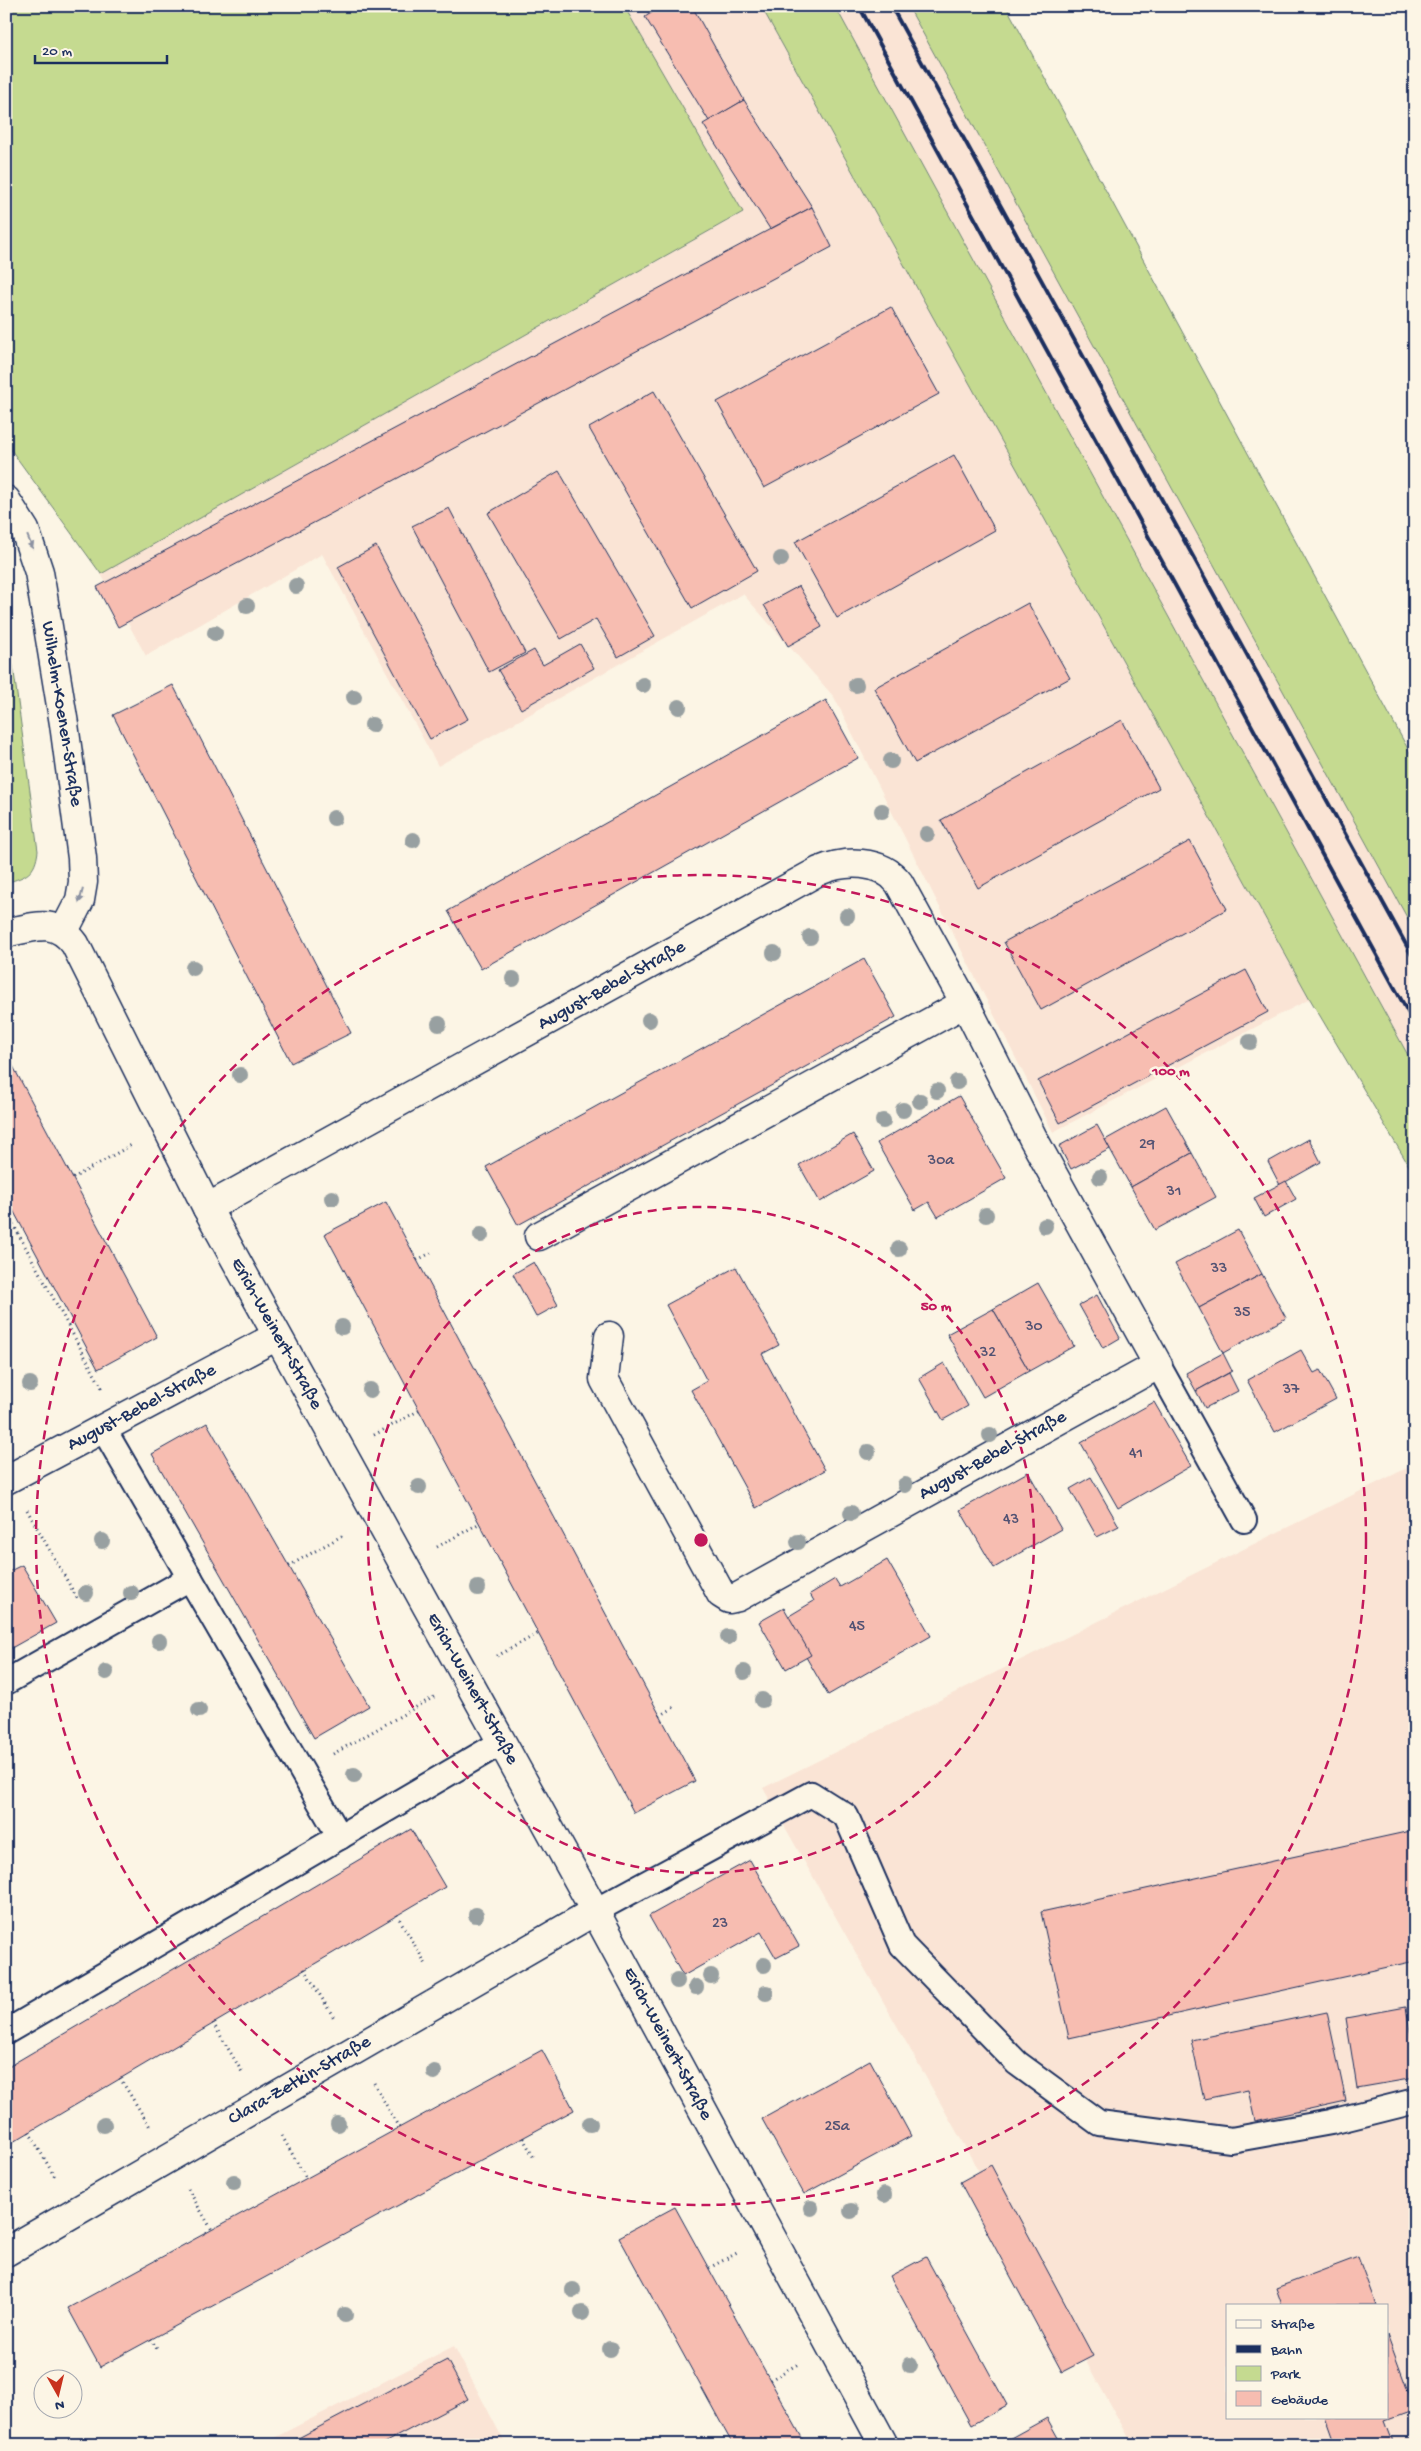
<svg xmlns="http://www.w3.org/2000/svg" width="1421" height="2451" viewBox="0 0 1421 2451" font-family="'Gochi Hand',sans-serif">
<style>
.built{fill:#fae4d5;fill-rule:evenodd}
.green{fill:#c5da90;stroke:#708477}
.building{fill:#f7bdb1;stroke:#1b2f5e}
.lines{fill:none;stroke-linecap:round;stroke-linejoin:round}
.service-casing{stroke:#1b2f5e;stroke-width:28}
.minor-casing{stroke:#1b2f5e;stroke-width:31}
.path{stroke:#1b2f5e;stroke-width:3;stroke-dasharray:1 4;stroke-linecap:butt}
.service{stroke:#fcf5e5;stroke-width:24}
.minor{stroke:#fcf5e5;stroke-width:28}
.rail{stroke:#1b2f5e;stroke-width:4}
.tree{fill:#98a0a1}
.oneway{fill:#8c92a2}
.ring{fill:none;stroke:#c2185b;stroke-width:2.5;stroke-dasharray:9 6}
.labels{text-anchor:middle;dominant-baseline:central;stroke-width:5;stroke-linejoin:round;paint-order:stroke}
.number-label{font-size:16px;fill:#525273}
.street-label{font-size:19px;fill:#1b2f5e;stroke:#fcf5e5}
.centre{fill:#c2185b;stroke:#fcf5e5;stroke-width:2.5}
.ring-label{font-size:15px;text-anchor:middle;font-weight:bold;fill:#c2185b;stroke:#fcf5e5;stroke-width:5;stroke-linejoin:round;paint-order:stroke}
</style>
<rect width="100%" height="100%" fill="#fcf5e5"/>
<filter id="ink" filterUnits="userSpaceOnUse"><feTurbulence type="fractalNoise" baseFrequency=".02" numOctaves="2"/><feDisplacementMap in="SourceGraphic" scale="10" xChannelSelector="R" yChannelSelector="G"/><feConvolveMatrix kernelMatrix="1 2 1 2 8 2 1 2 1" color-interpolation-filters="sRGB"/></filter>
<g filter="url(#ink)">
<!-- built -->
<g class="built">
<path d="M624,6h137l549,993 -257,133 -219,-435 -91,-103 -305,172 -116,-212 -176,102 -45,-82 641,-361z"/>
<path d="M835,6h73l507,926v136z"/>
<path d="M1415,1464v981h-282l-370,-657zM1227,2305h160v112h-160z"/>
<path d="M454,2346l52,99h-246z"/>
</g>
<!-- green -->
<g class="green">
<path d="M6,6h618l119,206 -642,362 -95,-131z"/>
<path d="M761,6h74l580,1062v108l-105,-177z"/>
<path d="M908,6h98l409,756v170z"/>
<path d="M13,665l25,186c-3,23 -11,25 -32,32v-131l3,-2 -3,-8v-72z"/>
</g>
<!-- building -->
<g class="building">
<path d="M644,6h18l-13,8z"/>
<path d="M662,6h30l52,94 -35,21 -64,-104z"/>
<path d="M744,100l68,107 -42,22 -67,-105z"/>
<path d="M812,207l20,40 -714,380 -21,-40z"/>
<path d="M891,307l48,87 -175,94 -47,-86z"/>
<path d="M654,391l103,180 -65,37 -103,-180z"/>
<path d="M954,455l41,75 -158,88 -42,-76z"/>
<path d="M559,471l96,165 -37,21 -22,-38 -35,20 -73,-126z"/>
<path d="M449,508l76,145 -36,19 -77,-146z"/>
<path d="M376,546l92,173 -38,20 -92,-172z"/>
<path d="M799,586l23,41 -34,19 -24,-41z"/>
<path d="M1028,603l42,75 -155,85 -41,-75z"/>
<path d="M580,644l14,24 -73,41 -23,-39 36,-20 9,15z"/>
<path d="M173,685l178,348 -60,30 -178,-348z"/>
<path d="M826,700l32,58 -377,211 -33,-58z"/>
<path d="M1122,720l37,68 -181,100 -37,-68z"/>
<path d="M1190,841l37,68 -186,101 -37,-68z"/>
<path d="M864,959l32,58 -378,208 -32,-58z"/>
<path d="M1246,970l22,42 -208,111 -22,-42z"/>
<path d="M6,1053l151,284 -59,32 -92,-172z"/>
<path d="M959,1096l47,82 -68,39 -9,-15 -14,8 -38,-67z"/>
<path d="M1166,1106l26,47 -61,34 -26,-47z"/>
<path d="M1097,1125l13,24 -39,20 -12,-23z"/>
<path d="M853,1134l21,37 -54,31 -21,-37z"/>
<path d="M1309,1139l12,23 -41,23 -12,-23z"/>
<path d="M1192,1153l24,44 -61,33 -24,-43z"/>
<path d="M1286,1181l10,18 -32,18 -10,-19z"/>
<path d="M386,1202l309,579 -61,32 -309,-579z"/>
<path d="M1238,1230l24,44 -63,34 -24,-44z"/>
<path d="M534,1262l24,43 -22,12 -23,-43z"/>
<path d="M736,1267l43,78 -17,9 63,116 -69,38 -65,-118 16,-9 -41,-76z"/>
<path d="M1262,1274l24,44 -63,35 -24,-45z"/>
<path d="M1038,1283l36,63 -45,25 -36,-62z"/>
<path d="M1097,1295l23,43 -17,10 -24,-43z"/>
<path d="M993,1309l36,62 -46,26 -36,-63z"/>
<path d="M1301,1350l13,23 6,-3 16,29 -61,33 -28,-52z"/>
<path d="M1223,1353l9,18 -36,20 -10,-18z"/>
<path d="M944,1363l24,43 -25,14 -24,-42z"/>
<path d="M1229,1373l9,18 -33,17 -9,-17z"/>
<path d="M1154,1402l37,64 -73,42 -37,-65z"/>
<path d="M207,1423l162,283 -55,32 -162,-284z"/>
<path d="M1028,1472l33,57 -67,39 -34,-58z"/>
<path d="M1091,1477l28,49 -22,11 -27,-48z"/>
<path d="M887,1560l44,76 -103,59 -44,-76 30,-18 -4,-7 25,-15 5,8z"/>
<path d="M22,1565l34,58 -50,28v-78z"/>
<path d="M784,1608l27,47 -25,14 -27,-47z"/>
<path d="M411,1829l34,58 -439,259v-78z"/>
<path d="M1415,1830v131l-346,77 -28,-126z"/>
<path d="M750,1860l49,86 -23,12 -15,-26 -78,44 -34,-60z"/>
<path d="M1406,2007l9,54v17l-58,10 -11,-70z"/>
<path d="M1327,2012l19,89 -91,20 -7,-31 -44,9 -13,-59z"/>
<path d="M542,2050l32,60 -474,257 -32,-59z"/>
<path d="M870,2060l41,76 -107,58 -42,-75z"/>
<path d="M991,2165l102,191 -31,16 -102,-190z"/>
<path d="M675,2207l95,173 36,65h-73l-114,-208z"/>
<path d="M926,2257l81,148 -36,20 -81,-149z"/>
<path d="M1358,2257l18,48h-94l-6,-17z"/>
<path d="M1387,2334l28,76 -30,11 9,24h-59l-10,-28h62z"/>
<path d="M447,2360l21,39 -88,46h-95z"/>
<path d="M1047,2418l15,27h-64z"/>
</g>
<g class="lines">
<defs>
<g id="service">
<path d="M1158,1365l86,155"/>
<path d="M103,1428l237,409"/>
<path d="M6,1682l184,-104"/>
<path d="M595,1911l216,-117 35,22 56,129 115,118 82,60 132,17 100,-18 84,-21"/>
<path d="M6,2032l496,-290"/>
</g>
<g id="minor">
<path d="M6,500l19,30 14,42 25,152 18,134 1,24 -3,18 -16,31"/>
<path d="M6,933c28,-6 49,-16 69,11l132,264 388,703 289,534"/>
<path d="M207,1208l612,-337c25,-11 62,-12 80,12l66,120 -426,233"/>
<path d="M609,1336l-5,43 117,215 8,5 9,-2 420,-232 -125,-227 -68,-135"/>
<path d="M6,1480l271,-144"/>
<path d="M6,2252l589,-341"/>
</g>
</defs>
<!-- service casing -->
<use href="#service" class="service-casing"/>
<!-- minor casing -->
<use href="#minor" class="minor-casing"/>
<!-- path -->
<g class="path">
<path d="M73,1178l60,-34"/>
<path d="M6,1211l96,177"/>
<path d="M417,1260l14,-7"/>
<path d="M374,1435l46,-25"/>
<path d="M27,1510l51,90"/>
<path d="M437,1547l43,-24"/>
<path d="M289,1566l56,-32"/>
<path d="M497,1656l42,-23"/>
<path d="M660,1716l16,-10"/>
<path d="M333,1754l101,-57"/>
<path d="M397,1915l30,51"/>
<path d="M304,1969l30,49"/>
<path d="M213,2023l29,49"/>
<path d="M120,2078l30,49"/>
<path d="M374,2083l25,45"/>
<path d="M29,2132l27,47"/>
<path d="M282,2136l24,42"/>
<path d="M523,2138l11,20"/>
<path d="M188,2189l24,41"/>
<path d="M709,2268l28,-15"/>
<path d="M151,2339l7,12"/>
<path d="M770,2380l28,-16"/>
</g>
<!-- service -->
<use href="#service" class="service"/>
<!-- minor -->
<use href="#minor" class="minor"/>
<!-- rail -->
<g class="rail">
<path d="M859,6l556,1019"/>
<path d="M891,6l524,955"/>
</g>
</g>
<!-- trees -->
<g class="tree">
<circle cx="781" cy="559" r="8"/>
<circle cx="296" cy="586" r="8"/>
<circle cx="247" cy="606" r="8"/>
<circle cx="215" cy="633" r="8"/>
<circle cx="643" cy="685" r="8"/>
<circle cx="856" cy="685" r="8"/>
<circle cx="354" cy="697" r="8"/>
<circle cx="679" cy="707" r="8"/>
<circle cx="372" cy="725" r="8"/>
<circle cx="891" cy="761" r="8"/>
<circle cx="882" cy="811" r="8"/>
<circle cx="334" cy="818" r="8"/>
<circle cx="927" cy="834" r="8"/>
<circle cx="413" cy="840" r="8"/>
<circle cx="847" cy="916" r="8"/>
<circle cx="810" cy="937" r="8"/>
<circle cx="774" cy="953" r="8"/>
<circle cx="193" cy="968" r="8"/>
<circle cx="513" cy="979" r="8"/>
<circle cx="649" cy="1020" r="8"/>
<circle cx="439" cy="1024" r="8"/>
<circle cx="1250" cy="1042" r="8"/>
<circle cx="240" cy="1075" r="8"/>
<circle cx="957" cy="1082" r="8"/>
<circle cx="937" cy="1091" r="8"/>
<circle cx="920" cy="1101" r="8"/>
<circle cx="903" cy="1110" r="8"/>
<circle cx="883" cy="1121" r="8"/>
<circle cx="1100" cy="1177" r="8"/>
<circle cx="332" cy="1198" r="8"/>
<circle cx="986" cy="1215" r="8"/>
<circle cx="1045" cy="1226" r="8"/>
<circle cx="481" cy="1235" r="8"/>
<circle cx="899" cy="1249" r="8"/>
<circle cx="342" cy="1327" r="8"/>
<circle cx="30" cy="1384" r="8"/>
<circle cx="370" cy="1390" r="8"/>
<circle cx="990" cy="1435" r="8"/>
<circle cx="868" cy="1452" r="8"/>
<circle cx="905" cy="1485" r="8"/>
<circle cx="419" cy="1487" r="8"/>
<circle cx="851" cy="1513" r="8"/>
<circle cx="102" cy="1541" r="8"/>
<circle cx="798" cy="1542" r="8"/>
<circle cx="478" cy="1588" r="8"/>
<circle cx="86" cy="1593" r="8"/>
<circle cx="131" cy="1593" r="8"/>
<circle cx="728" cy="1637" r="8"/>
<circle cx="159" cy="1641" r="8"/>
<circle cx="106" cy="1672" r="8"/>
<circle cx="744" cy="1672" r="8"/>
<circle cx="762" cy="1700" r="8"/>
<circle cx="199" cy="1710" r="8"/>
<circle cx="354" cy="1775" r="8"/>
<circle cx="476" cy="1915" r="8"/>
<circle cx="764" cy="1965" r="8"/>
<circle cx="711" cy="1976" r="8"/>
<circle cx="677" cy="1981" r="8"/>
<circle cx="696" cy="1987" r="8"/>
<circle cx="766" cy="1993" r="8"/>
<circle cx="434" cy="2072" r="8"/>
<circle cx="338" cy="2124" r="8"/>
<circle cx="590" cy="2124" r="8"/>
<circle cx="104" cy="2125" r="8"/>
<circle cx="234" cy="2182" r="8"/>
<circle cx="884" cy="2195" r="8"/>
<circle cx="811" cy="2208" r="8"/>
<circle cx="851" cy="2211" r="8"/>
<circle cx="573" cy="2290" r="8"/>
<circle cx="582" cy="2313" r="8"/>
<circle cx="345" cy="2315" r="8"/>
<circle cx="610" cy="2349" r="8"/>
<circle cx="910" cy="2365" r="8"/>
</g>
<!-- one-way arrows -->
<defs><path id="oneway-solid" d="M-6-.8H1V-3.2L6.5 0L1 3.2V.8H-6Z" transform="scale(1.25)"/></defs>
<g class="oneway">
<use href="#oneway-solid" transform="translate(30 542) rotate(68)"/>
<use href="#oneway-solid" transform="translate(81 896) rotate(105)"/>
</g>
</g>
<!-- distance rings -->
<g class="ring">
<circle cx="701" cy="1540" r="333"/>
<circle cx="701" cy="1540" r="665"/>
</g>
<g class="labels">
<!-- number labels -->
<g class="number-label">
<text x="1147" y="1145">29</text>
<text x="941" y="1161">30a</text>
<text x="1174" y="1192">31</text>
<text x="1219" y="1269">33</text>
<text x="1242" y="1313">35</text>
<text x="1034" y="1327">30</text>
<text x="988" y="1353">32</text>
<text x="1291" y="1390">37</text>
<text x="1136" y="1454">41</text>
<text x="1011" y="1520">43</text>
<text x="857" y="1627">45</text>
<text x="720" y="1924">23</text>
<text x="837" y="2127">25a</text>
</g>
<!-- street labels -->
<g class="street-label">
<text transform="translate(61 714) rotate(81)">Wilhelm-Koenen-Straße</text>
<text transform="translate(612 986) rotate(-29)">August-Bebel-Straße</text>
<text transform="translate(276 1334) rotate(61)">Erich-Weinert-Straße</text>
<text transform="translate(142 1408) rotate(-28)">August-Bebel-Straße</text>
<text transform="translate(993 1456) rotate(-29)">August-Bebel-Straße</text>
<text transform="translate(472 1689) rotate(61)">Erich-Weinert-Straße</text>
<text transform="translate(667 2044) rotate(62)">Erich-Weinert-Straße</text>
<text transform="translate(300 2081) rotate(-30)">Clara-Zetkin-Straße</text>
</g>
</g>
<circle cx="701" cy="1540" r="8" class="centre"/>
<g class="ring-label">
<text x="1171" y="1075">100 m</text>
<text x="936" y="1310">50 m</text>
</g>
<!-- margin -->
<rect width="1421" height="2451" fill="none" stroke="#fcf5e5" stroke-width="25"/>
<rect x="12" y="12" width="1396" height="2426" fill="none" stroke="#1b2f5e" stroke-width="2" filter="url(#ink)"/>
<!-- legend -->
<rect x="1226" y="2304" width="162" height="115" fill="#fcf5e5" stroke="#a2a6af"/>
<rect x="1236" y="2320" width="25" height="8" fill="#fcf5e5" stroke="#a2a6af"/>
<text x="1271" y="2328" font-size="15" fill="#1b2f5e">Straße</text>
<rect x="1236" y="2345" width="25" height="8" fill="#1b2f5e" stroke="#a2a6af"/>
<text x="1271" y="2354" font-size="15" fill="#1b2f5e">Bahn</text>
<rect x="1236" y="2366" width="25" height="15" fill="#c5da90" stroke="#a2a6af"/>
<text x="1271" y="2378" font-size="15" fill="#1b2f5e">Park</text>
<rect x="1236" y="2391" width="25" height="15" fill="#f7bdb1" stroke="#a2a6af"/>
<text x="1271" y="2404" font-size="15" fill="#1b2f5e">Gebäude</text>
<!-- north arrow -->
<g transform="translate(58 2394) rotate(172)"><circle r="24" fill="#fcf5e5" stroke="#a2a6af"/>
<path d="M0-4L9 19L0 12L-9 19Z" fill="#c8321e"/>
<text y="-8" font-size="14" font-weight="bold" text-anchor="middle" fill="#1b2f5e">N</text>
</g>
<!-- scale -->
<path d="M35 55v8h132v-8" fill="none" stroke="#1b2f5e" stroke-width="2.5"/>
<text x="42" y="55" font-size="15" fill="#1b2f5e" stroke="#fcf5e5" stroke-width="4" paint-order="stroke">20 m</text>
</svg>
